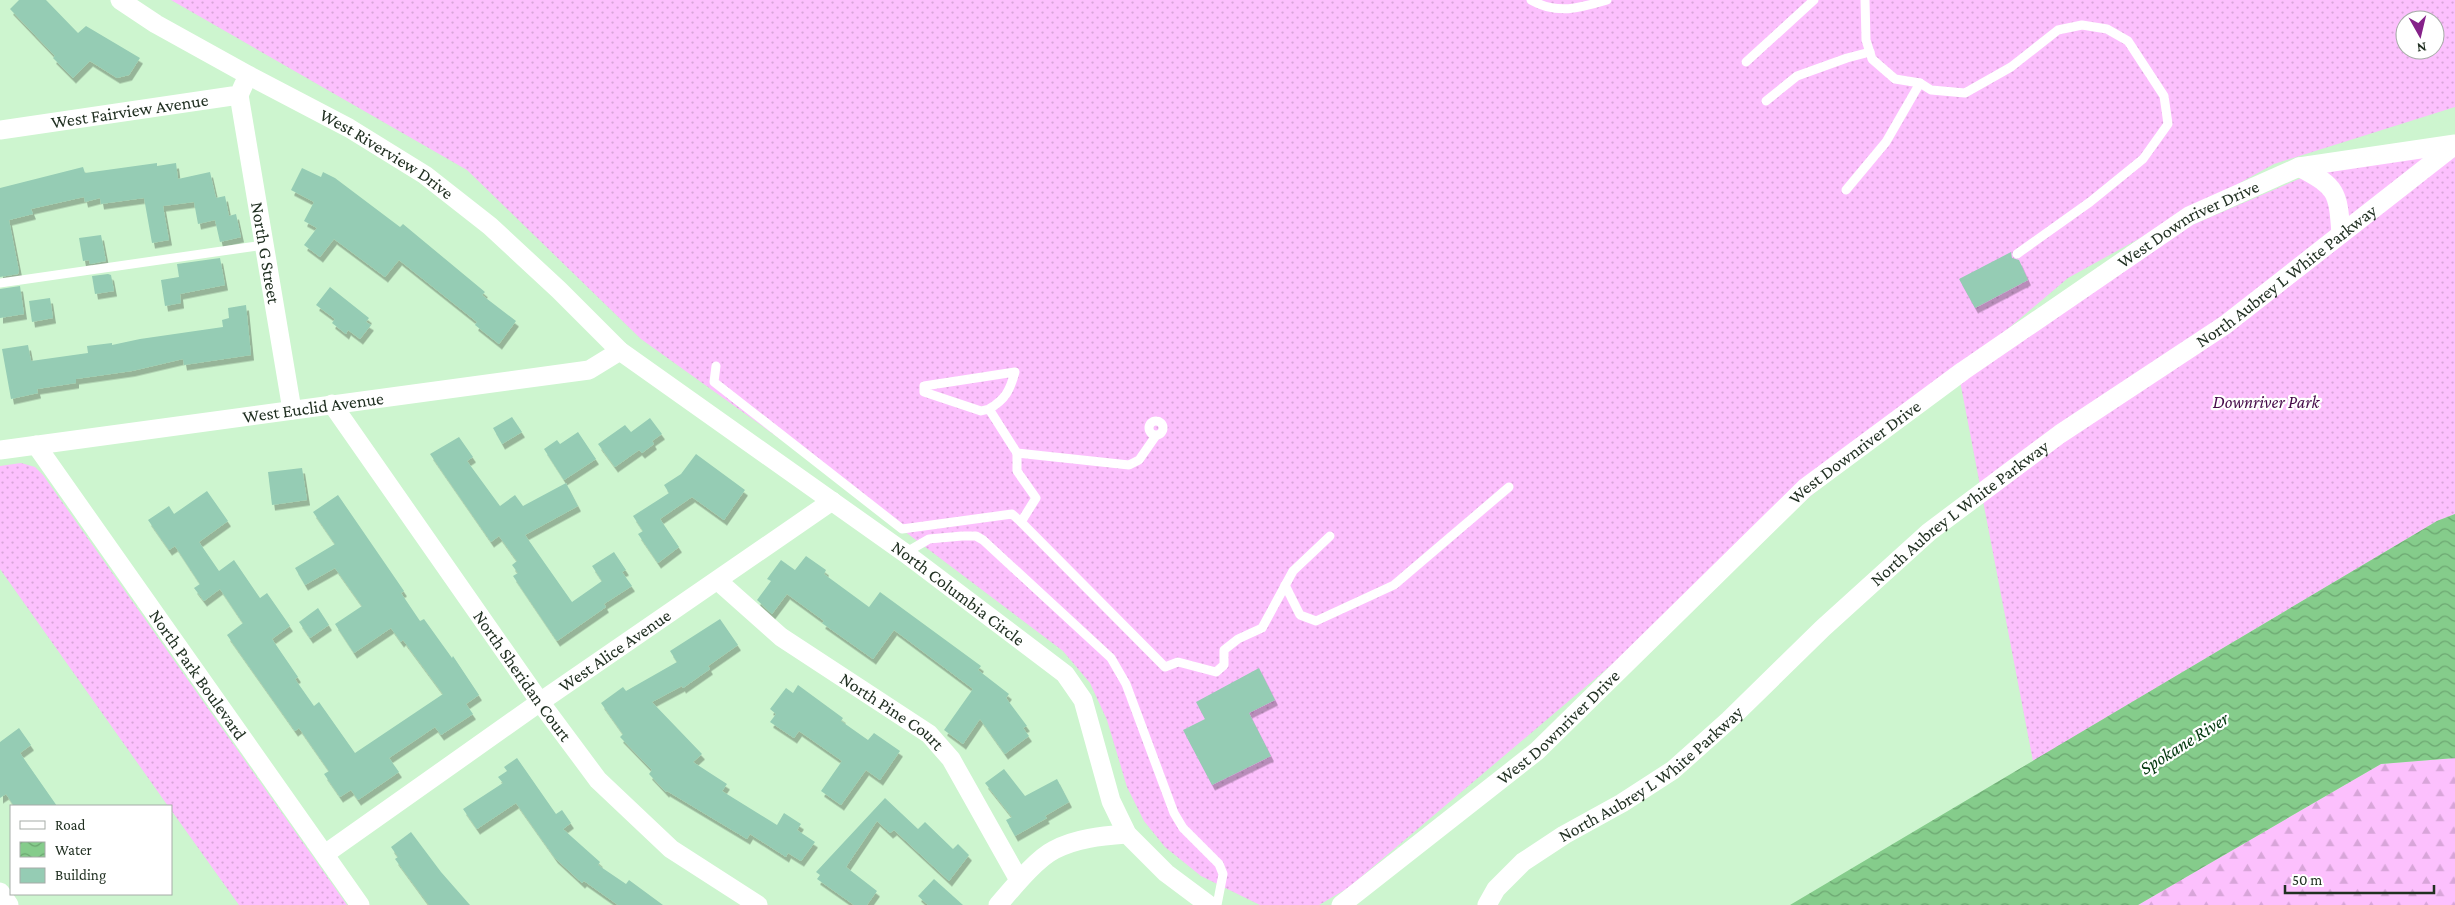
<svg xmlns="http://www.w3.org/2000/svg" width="2455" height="905" viewBox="0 0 2455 905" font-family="'Crimson Pro',serif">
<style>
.grass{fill:url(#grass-dots);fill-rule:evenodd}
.forest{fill:url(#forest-firs)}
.water{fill:url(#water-waves)}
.building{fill:#95ccb4;filter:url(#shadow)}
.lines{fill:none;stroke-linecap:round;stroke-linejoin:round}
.service{stroke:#fff;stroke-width:9}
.minor{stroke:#fff;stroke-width:19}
.labels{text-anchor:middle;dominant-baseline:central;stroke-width:4.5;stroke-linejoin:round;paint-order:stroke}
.street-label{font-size:18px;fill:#213022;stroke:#fff}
.park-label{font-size:18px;font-style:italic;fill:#460b49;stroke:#fff}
.water-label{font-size:19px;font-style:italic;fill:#01370d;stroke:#fff}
</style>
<defs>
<pattern id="grass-dots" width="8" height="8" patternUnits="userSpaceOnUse" patternTransform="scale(1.25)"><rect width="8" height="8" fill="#fcc0fd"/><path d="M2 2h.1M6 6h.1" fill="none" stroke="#d8a5d9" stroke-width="1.8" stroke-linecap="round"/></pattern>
<pattern id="forest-firs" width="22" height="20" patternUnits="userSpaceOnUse" patternTransform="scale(1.25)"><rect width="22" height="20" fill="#fcc0fd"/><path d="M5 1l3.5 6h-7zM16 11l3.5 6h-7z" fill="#d8a5d9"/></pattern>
<pattern id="water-waves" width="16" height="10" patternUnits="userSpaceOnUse" patternTransform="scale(1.25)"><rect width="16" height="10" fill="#85cc8b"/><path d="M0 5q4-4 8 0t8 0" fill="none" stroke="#6ca671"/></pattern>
<filter id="shadow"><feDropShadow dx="3" dy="5.5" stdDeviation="0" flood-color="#0004"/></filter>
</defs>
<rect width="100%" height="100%" fill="#cdf5cf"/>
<!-- grass -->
<g class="grass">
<path d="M171,0h2284v107l-181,57 -206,114 -720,610 -29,17h-59l-59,-29 -36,-29 -21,-26 -17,-34 -20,-67 -17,-37 -27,-32 -241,-182 -181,-130 -174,-169zM2405,20h30v30h-30z"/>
<path d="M2455,138v376l-18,7 -404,240 -73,-380 232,-156 107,-46z"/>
<path d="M21,463l14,4 8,8 304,430h-108l-68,-95v-4h-3l-168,-237v-103z"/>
</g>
<!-- forest -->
<path class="forest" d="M2455,758v147h-317l243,-141z"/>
<!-- water -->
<path class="water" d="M2455,514v244l-74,6 -243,141h-348l647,-384z"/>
<!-- building -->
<g class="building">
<path d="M19,0h27l32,33 8,-7 54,32 -11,17 -12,3 -27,-17 -17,17 -20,-20 2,-2 -45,-47z"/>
<path d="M157,163v3l19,-3 2,16 32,-7 6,26 9,-2 4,20 7,-2 5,23 -21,5 -5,-22 -17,4 -4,-22 -31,4 6,34 -17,3 -8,-45 -43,6 -1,-6 -15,4 -1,-5 -53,12 2,5 -24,6 10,51 -1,3 -18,3v-89l83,-21 2,6z"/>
<path d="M302,168l19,9 2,-5 12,6 65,49 3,-3 82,68 -3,3 34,26 -17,23 -24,-19 2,-3 -78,-62 -14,17 -51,-38 -14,18 -16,-12 13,-17 -13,-7 10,-19 -23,-12z"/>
<path d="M101,235l5,26 -16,3 -1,-4 -6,1 -4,-23z"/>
<path d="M2011,252l1,6 7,2 9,20 -53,28 -16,-29z"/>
<path d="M220,258l5,27 -45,9 1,9 -16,3 -4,-26 18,-3 -2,-13z"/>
<path d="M108,274l3,1 3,16 -19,3 -3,-18z"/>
<path d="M20,286l4,28 -24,4v-29z"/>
<path d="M330,287l39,31 -3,4 5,3 -11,14 -12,-9 -2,4 -14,-11 3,-4 -19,-14z"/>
<path d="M50,298l3,20 -21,4 -3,-21z"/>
<path d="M246,305l5,50 -67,10 -1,-6 -51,12 -56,8v4l-39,6 1,4 -27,6 -9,-50 26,-4 3,16 57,-8 -1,-7 25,-3v2l28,-6 83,-12 -1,-7 7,-2 -1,-10z"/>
<path d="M512,417l10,15 -20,12 -9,-16z"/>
<path d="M650,418l12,16 -10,7 2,3 -12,9 -3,-3 -24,17 -17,-23 27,-19 6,7z"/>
<path d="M578,432l18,27 -32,21 -20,-31 13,-9 3,4z"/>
<path d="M459,437l14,20 -6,4 33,45 15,-11 8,11 43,-23 12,23 -53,29 47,67 30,-21 -10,-15 22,-14 12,18 -4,2 10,14 -28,18 2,3 -49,34 -44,-65 5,-3 -6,-8 5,-4 -18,-25 -8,6 -61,-88z"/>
<path d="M696,454l49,36 -21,30 -32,-23 -32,22 19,28 -21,16 -20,-29 5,-3 -10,-15 36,-23 -5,-8 17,-11z"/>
<path d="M302,468l5,32 -35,5 -4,-33z"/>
<path d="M207,491l21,30 -29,21 20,29 15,-11 26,38 7,-5 23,33 -18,13 26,38 -3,2 19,27 5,-4 36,51 88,-59 -40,-54 -2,2 -10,-14 -37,25 -19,-29 27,-18 -27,-38 -30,17 -10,-17 40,-24 -22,-32 25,-17 66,96 -3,2 19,28 4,-2 28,39 1,-2 26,39 -13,9 7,10 -32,21 -6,-8 -46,31 10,14 -41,28 -7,-10 -11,7 -16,-23 5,-3 -30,-43 -4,3 -68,-96 16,-12 -23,-34 -16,12 -10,-13 6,-4 -25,-38 -6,4 -21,-30 21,-14 5,8z"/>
<path d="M806,556l20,14 -2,4 45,33 11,-15 101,74 -3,4 31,24 -3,4 21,28 -4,2 6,8 -24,18 -25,-35 -17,25 -19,-14 29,-41 -79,-59 -21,29 -51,-36 2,-2 -37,-27 -15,20 -15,-14 14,-19 -4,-2 14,-19 14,10z"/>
<path d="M318,608l11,17 -19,13 -11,-16z"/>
<path d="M720,619l18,26 -30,21 2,3 -27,19 -1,-2 -30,16 50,52 -9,8 34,22 -5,7 55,34 7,-12 17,11 -4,6 18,12 -14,19 -13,-8 -2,4 -36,-23 -3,5 -80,-48 -1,1 -17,-18 3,-4 -32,-33 3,-3 -22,-31 22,-16 3,4 51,-29 -7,-11z"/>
<path d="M1259,668l16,32 -26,13 22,43 -59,29 -29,-55 22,-11 -9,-17z"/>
<path d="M798,685l45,33 -2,3 27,19 6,-7 26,18 -20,29 -14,-10 -25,35 -20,-14 21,-30 -43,-30 -5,7 -24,-16 6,-8 -6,-5 16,-21 7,5z"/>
<path d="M19,728l12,17 -11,8 37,53h-43l-8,-12 -6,4v-56z"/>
<path d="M517,758l39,56 6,-4 9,13 -8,6 37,33 -2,3 28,19 3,-4 34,25h-45l-34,-24 -2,2 -27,-25 -39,-55 -39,26 -14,-20 40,-26 -5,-6 9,-6 -3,-4z"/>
<path d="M1004,769l21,27 32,-17 12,23 -24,14 2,2 -32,18 -9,-16 6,-3 -27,-34z"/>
<path d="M885,798l33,31 7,-7 28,27 5,-5 11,11 -20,26 -55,-51 -4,3 -13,-12 -31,46 31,24 -10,14h-13l-37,-26 3,-4 -4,-3z"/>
<path d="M411,832l30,40 29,33h-41l-9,-12 -25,-34 3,-2 -7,-10z"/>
<path d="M934,879l29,26h-35l-10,-9z"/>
</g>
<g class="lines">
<!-- service -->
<g class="service">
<path d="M1531,0c26,15 49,8 76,0"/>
<path d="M1865,0l1,40 6,19 23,20 25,4 11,7 34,3 46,-26 47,-37 24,-5 25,4 21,12 36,55 4,28 -25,35 -53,43 -73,52"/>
<path d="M1746,62l68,-62"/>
<path d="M1766,101l31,-25 50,-18 23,-6"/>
<path d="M1846,190l40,-48 34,-59"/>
<path d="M0,283l264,-38"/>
<path d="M716,366l-2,16 188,147 110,-15 9,8"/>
<path d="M989,409l-8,2 -57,-19v-6l91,-14c-5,18 -9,27 -26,37l28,44 112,12 10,-5 16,-23"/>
<circle cx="1156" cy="428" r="7"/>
<path d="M1017,453v18l19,27 -15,24 144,145 13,-5 38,10 8,-7v-15l14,-11 24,-11 31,-57 37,-35"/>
<path d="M905,553l24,-14 33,-3h14l7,4 128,118 15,26 48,129 9,15 36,36 4,10 -6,31"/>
<path d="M1285,585l15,30 16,6 78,-36 115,-98"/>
</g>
<!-- minor -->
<g class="minor">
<path id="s1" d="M120,0l36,24 92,51 101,53 76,47 65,51 69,64 61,61 285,202 160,121 18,26 28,101 16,33 39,39 43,32"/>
<path id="s2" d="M239,95l53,315"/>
<path id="s3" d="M0,130l239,-35 5,-11"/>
<path d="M2299,167c38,20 39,24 42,67"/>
<path id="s4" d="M332,404l208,298 58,78 73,69 87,56"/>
<path id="s5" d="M36,445l324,460"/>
<path id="s6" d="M0,450l589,-80 31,-19"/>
<path id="s7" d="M718,581l63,56 148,97 22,25 68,121"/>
<path id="s8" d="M325,854l215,-152 292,-201"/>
<path d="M0,892l9,13"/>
<path d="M998,905c14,-16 38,-46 56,-55 22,-12 48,-14 73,-16"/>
<path id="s9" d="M1341,905l196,-154 268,-263 158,-117 226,-155 110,-49 156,-23"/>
<path id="s10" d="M1487,905l9,-16 27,-27 41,-27 58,-32 51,-33 56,-50 94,-92 106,-96 131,-98 165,-109 230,-180"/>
</g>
</g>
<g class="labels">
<!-- street labels -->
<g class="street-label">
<text stroke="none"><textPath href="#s3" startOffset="131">West Fairview Avenue</textPath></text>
<text stroke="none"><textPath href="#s1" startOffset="308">West Riverview Drive</textPath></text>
<text stroke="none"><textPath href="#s9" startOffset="1091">West Downriver Drive</textPath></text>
<text stroke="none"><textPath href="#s2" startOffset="160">North G Street</textPath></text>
<text stroke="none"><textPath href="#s10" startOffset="1022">North Aubrey L White Parkway</textPath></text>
<text stroke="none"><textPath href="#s6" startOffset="316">West Euclid Avenue</textPath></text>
<text stroke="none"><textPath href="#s9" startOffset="686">West Downriver Drive</textPath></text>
<text stroke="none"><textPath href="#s10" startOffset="618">North Aubrey L White Parkway</textPath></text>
<text stroke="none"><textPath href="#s1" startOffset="1031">North Columbia Circle</textPath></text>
<text stroke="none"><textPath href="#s8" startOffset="354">West Alice Avenue</textPath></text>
<text stroke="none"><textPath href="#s5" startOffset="281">North Park Boulevard</textPath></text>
<text stroke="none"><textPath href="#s4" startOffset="332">North Sheridan Court</textPath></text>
<text stroke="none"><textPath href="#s7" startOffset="218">North Pine Court</textPath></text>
<text stroke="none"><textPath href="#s9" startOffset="281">West Downriver Drive</textPath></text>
<text stroke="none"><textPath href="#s10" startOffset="212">North Aubrey L White Parkway</textPath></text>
</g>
<!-- park labels -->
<g class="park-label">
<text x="2266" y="402">Downriver Park</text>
</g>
<!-- water labels -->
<g class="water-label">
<text transform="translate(2184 743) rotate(-32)">Spokane River</text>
</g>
</g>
<!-- legend -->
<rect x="10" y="805" width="162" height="90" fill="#ffffff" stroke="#a6aca7"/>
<rect x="20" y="821" width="25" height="8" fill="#ffffff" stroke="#a6aca7"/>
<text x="55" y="830" font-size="15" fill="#213022">Road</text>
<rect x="20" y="842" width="25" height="15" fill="url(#water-waves)" stroke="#a6aca7"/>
<text x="55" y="855" font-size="15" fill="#213022">Water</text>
<rect x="20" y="868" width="25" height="15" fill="#95ccb4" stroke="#a6aca7"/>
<text x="55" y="880" font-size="15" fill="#213022">Building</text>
<!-- north arrow -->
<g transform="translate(2420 35) rotate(172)"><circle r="24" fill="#ffffff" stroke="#a6aca7"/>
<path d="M0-4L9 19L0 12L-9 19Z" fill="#852189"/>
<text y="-8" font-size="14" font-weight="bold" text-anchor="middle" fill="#213022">N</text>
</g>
<!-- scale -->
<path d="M2285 885v8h149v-8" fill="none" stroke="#213022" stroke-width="2.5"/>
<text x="2292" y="885" font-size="15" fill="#213022" stroke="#ffffff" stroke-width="4" paint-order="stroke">50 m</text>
</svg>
